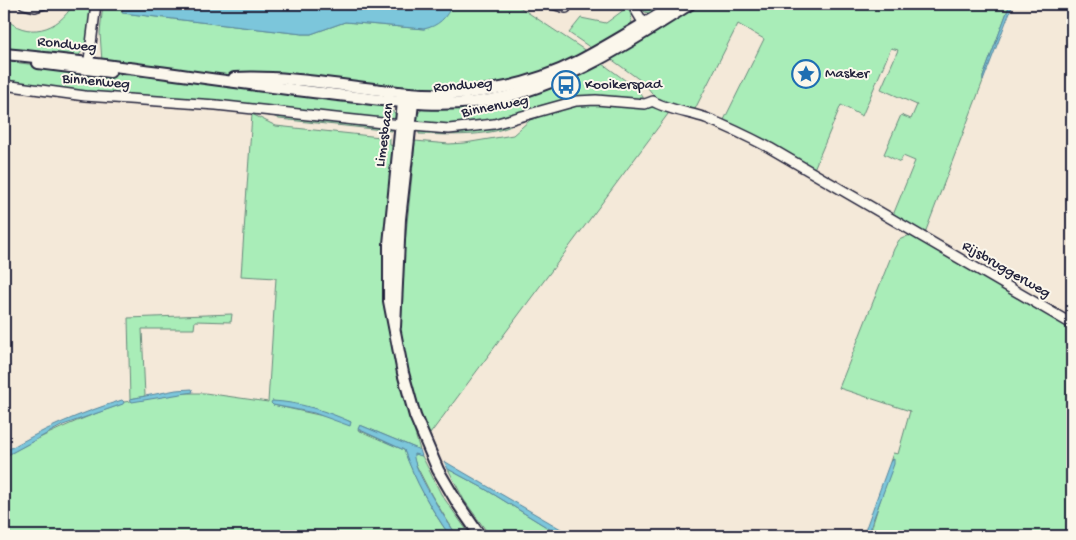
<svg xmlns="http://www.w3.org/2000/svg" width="1076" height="540" viewBox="0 0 1076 540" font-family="'Gochi Hand',sans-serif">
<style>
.green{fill:#a9edb8;stroke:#66887a;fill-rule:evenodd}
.water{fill:#7bc6db;stroke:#57849b}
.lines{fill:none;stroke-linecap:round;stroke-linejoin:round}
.minor-casing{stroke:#22223b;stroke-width:12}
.major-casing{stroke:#22223b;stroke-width:14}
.minor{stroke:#fbf7ec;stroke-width:9}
.major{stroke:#fbf7ec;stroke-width:10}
.labels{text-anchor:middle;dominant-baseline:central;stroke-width:4;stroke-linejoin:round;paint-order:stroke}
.street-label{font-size:15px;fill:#22223b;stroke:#fbf7ec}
.poi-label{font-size:15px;fill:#22223b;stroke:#fbf7ec;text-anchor:start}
</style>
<rect width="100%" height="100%" fill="#f4e9d9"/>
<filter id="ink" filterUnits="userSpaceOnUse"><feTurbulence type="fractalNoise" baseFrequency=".02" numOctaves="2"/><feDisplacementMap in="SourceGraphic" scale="10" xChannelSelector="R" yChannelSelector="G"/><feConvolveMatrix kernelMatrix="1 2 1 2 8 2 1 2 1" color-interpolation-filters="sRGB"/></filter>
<g filter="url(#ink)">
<!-- green -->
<g class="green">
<path d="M73,4h19c-2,13 -3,44 -15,53l-73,-6v-34c22,23 55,14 69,-13z"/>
<path d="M103,4h21l-1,9 179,21h9l34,-12 79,7 26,-20 2,-5h63l74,49 -69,28 -69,11 -178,-16 -55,-1 -116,-13 -2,-29z"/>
<path d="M622,4h4c4,9 9,16 3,24l-35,22 -25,-17 12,-15 25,5 19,-14z"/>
<path d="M638,4h35l-21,10 -7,-2z"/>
<path d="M695,4h315l-27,73v4l-58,152 -32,-18 22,-54 -12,-5 -3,6 -16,-8 17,-39 10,4 6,-14 -36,-16 17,-39 -7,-2 -29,68 -21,-11 -27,64 -91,-47 41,-83 -26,-15 -44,87 -35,-9 -15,-19 -37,-27z"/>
<path d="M4,61l97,12 68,5 85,10 36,7 95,11 10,7 3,10 -291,-28 -103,-13z"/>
<path d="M599,61l38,28 6,8v2l-41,-2 -96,21 -54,7 -37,-1 2,-9 4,-5 6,-3 32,-1z"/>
<path d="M578,103l71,4 22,3 -241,324c-15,-28 -29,-78 -31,-110 -2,-24 2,-49 5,-73 4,-37 8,-73 11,-110l34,3 16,-1 48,-8 17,-15z"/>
<path d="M267,113l125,14v4l-113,-12z"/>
<path d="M252,114l24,12 114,12v7l4,1 -7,64 -3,85 16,90 20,65 -60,-25 -2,5 46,20c11,30 27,60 46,86h-446v-79c38,-22 77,-39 118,-53l2,-2 59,-9h22l63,9 8,-124 -35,-2zM272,401l41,7 38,14 -78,-17z"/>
<path d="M519,121c-21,17 -73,14 -100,13v-4z"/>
<path d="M910,235l162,94v207h-203l24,-77 -3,3 3,-9 5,1 12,-43 -71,-23 55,-139 5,-9z"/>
<path d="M232,314l-1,8 -36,-1 -1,8h-52l3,67 -15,3 -2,-81z"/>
<path d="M416,453l6,3 19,38 30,42h-14l-25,-40 -18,-35 -1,-6z"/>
<path d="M448,469l37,20 76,47h-71l-26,-36z"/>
</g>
<!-- water -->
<g class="water">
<path d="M124,4h328c-5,14 -14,22 -28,25l-79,-7 -34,12h-9l-180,-21z"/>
<path d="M1010,4h3l-30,77v-4z"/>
<path d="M176,390l16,-1 1,3 -61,10 -2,-3z"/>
<path d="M122,400l2,2 -1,2 -60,21 -59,32v-5c37,-22 76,-39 118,-52z"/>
<path d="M272,401c26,1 55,10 79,21l-1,4 -36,-13 -41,-8 -2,-2z"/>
<path d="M360,425l60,25 2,6 -8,-2c-3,13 34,69 43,82h-7c-19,-27 -35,-55 -46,-86l-46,-21z"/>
<path d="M894,459v5l-22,59 -3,13h-6l27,-74z"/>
<path d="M444,461l129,75h-12l-76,-47 -37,-20z"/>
</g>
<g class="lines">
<defs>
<g id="minor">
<path d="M24,4l11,3 9,-3"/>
<path d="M552,4l14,4"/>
<path d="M632,4l15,25"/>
<path d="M88,68l8,-64"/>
<path d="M4,85l81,11 131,9 185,20 48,4 45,-5 82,-23 20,-1 49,4 8,-3c11,8 39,12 53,17 22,9 43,19 64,30l302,176"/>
</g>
<g id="major">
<path d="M4,54c106,9 211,27 318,39 60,7 123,18 183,4 68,-17 127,-56 185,-93"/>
<path d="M38,63l72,9"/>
<path d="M234,78c59,-3 117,10 175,15 57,5 118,-5 170,-32 33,-17 65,-38 98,-57"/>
<path d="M395,327l5,-108 13,-116 -5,-10 -5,9 -14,142v57l14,72 12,43 23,54 20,34 22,32"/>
</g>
</defs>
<!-- minor casing -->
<use href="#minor" class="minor-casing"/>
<!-- major casing -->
<use href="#major" class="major-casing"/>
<!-- minor -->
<use href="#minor" class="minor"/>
<!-- major -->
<use href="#major" class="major"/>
</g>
</g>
<!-- icons -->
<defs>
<symbol id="sight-ring" viewBox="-11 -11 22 22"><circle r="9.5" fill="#fbf7ec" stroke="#1f6fb2" stroke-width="1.5"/><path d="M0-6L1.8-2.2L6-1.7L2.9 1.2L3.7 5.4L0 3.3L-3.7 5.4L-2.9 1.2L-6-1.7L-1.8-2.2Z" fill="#1f6fb2"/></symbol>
<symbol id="bus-ring" viewBox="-11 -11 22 22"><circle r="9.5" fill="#fbf7ec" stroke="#1f6fb2" stroke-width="1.5"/><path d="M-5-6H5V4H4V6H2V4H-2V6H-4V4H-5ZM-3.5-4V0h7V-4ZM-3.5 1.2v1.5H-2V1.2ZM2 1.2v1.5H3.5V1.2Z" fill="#1f6fb2"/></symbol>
</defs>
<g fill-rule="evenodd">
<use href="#sight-ring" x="790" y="58" width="32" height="32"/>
<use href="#bus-ring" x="550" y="69" width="32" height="32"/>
</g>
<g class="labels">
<!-- street labels -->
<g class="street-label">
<text transform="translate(67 45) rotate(6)">Rondweg</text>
<text transform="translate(96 82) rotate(5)">Binnenweg</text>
<text transform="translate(463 86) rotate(-5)">Rondweg</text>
<text transform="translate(495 107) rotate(-11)">Binnenweg</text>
<text transform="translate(385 135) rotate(-82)">Limesbaan</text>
<text transform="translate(1006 270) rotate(30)">Rijsbruggerweg</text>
</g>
<!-- poi labels -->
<g class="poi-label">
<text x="825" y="74">Masker</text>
<text x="585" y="85">Kooikerspad</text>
</g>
</g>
<!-- margin -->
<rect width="1076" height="540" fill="none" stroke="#fbf7ec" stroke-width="20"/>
<rect x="10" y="10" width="1056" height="520" fill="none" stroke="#22223b" stroke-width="2" filter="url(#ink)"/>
</svg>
